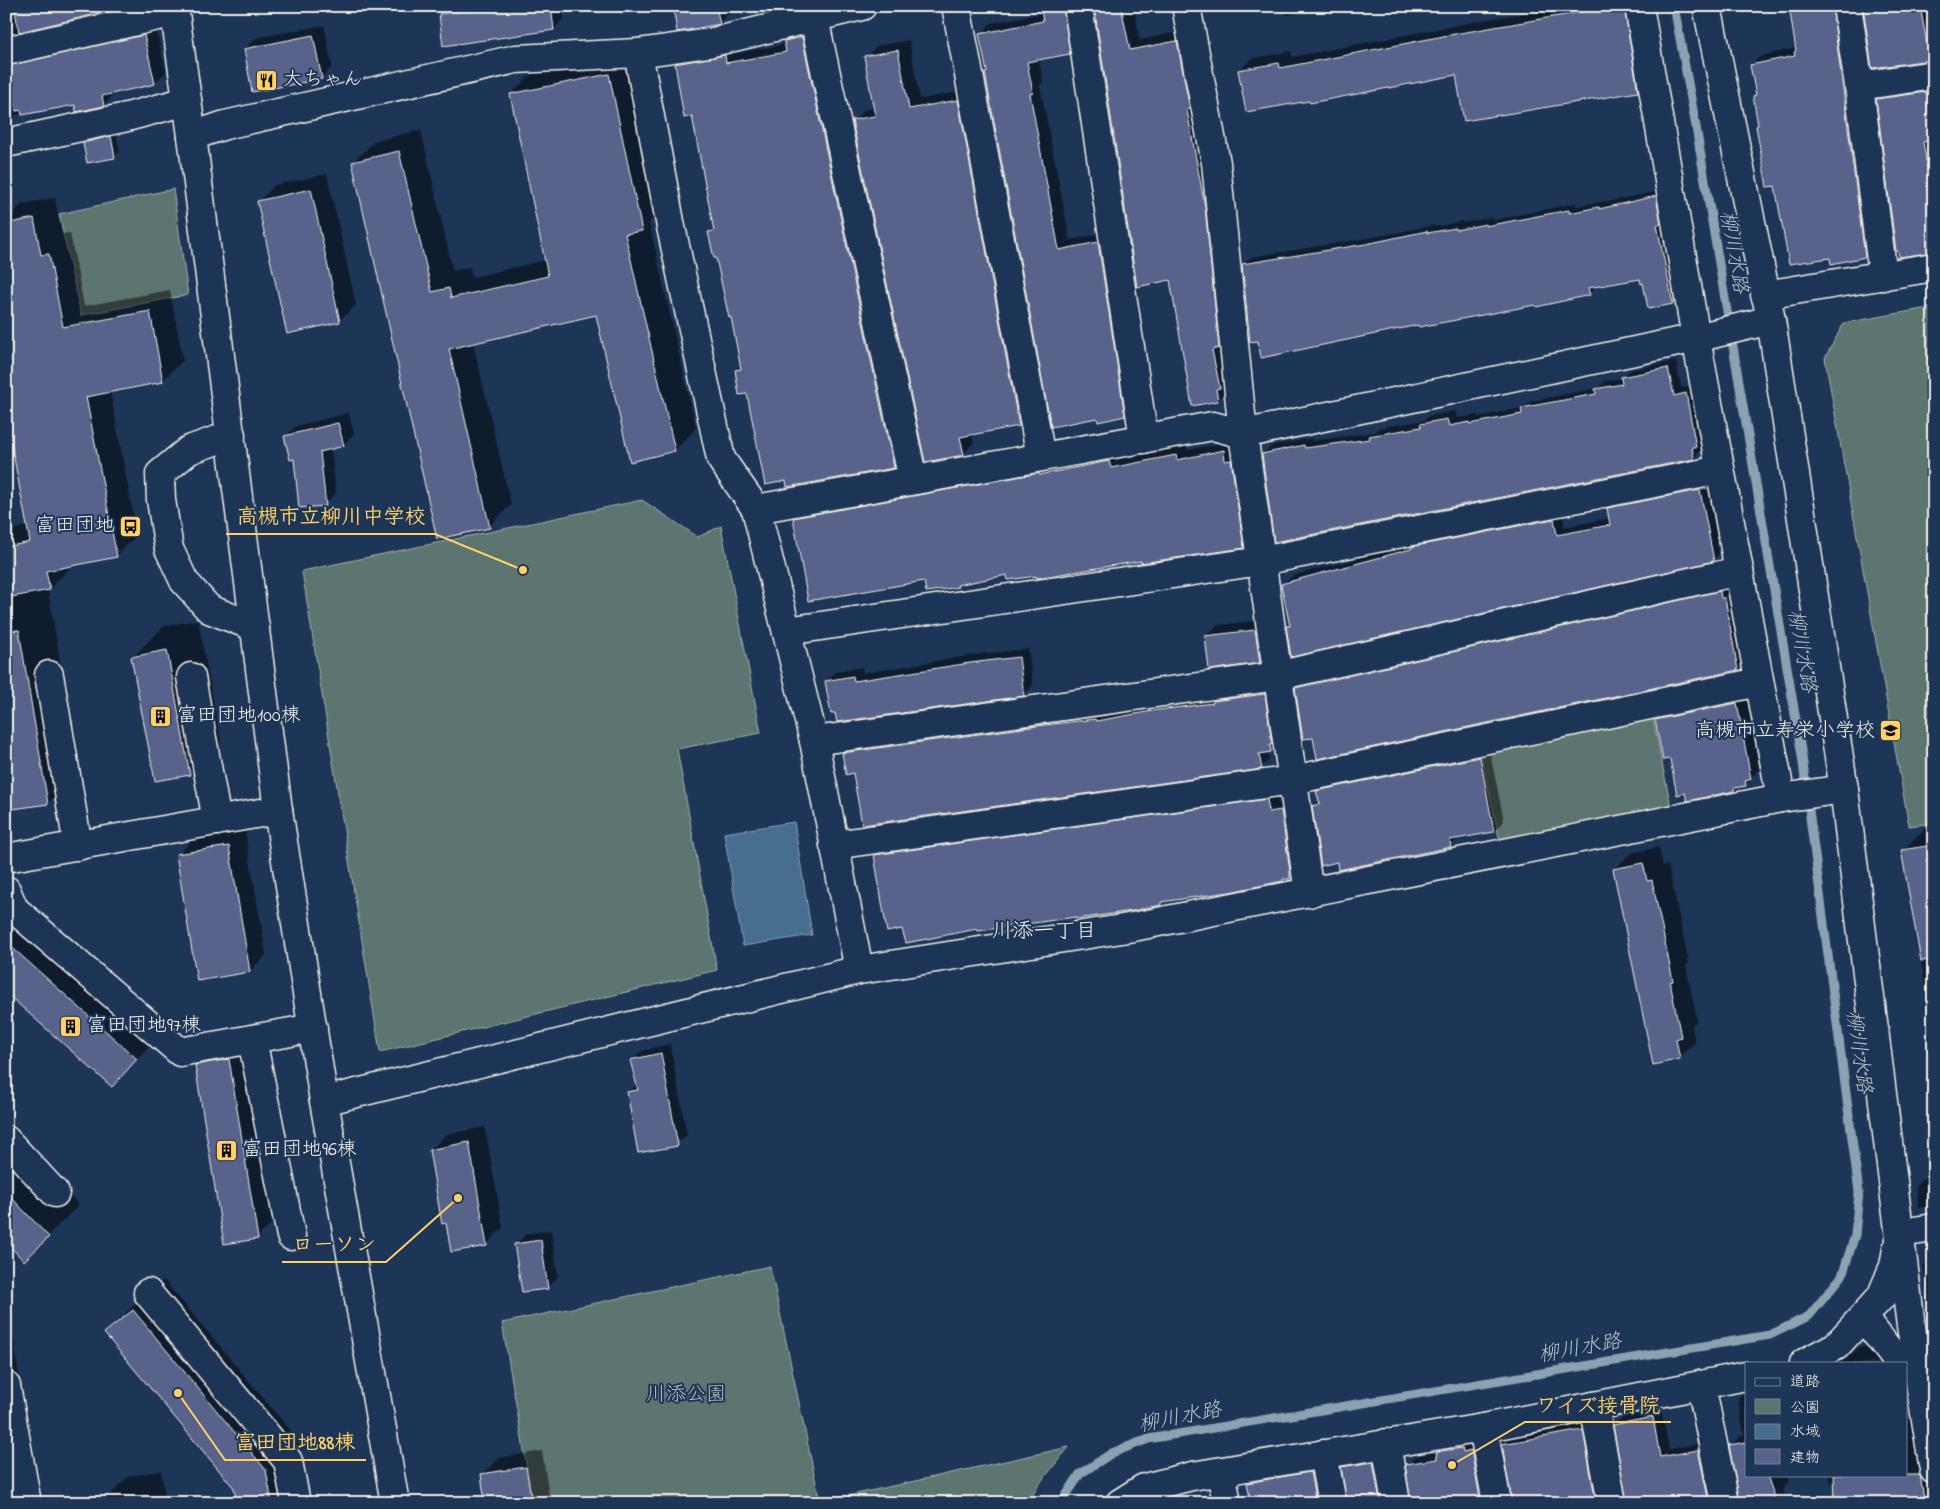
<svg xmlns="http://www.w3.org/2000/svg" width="1940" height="1509" viewBox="0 0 1940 1509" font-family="'Indie Flower','Klee One',sans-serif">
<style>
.green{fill:#5b7470;stroke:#a8b2ac}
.water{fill:#476d8f;stroke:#8ca2b3}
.shadow{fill:#0007}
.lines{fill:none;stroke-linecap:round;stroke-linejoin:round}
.stream{stroke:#8ca2b3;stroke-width:9}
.building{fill:#58628a;stroke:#f4f1e8}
.minor-casing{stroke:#f4f1e8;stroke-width:31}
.tertiary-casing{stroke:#f4f1e8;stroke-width:31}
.minor{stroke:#1d3557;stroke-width:28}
.tertiary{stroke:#1d3557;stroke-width:28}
.labels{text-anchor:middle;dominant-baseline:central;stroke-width:4;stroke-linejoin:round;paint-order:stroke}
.poi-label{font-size:20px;fill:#f4f1e8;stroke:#1d3557;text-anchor:start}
.park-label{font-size:20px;fill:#b7bfb8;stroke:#1d3557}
.water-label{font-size:21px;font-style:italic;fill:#b7c3c9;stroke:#1d3557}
.neighbourhood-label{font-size:21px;fill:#f4f1e8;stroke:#1d3557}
.leader{fill:none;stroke:#ffd166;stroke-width:2}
.callout-dot{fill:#ffd166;stroke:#1d3557;stroke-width:2}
.callout-label{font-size:21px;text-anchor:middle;font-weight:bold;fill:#ffd166;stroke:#1d3557;stroke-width:4;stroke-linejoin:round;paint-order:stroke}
</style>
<rect width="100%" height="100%" fill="#1d3557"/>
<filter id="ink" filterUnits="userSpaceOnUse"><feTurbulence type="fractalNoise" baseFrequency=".02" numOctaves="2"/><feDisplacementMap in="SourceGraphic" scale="10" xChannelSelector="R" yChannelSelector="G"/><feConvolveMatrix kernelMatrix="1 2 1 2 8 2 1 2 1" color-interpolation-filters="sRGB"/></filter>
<g filter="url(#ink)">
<!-- green -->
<g class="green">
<path d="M173,189l15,106 -107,20 -22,-101z"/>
<path d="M1934,307v516l-25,3 -84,-468 19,-35z"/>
<path d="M642,500l56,37 23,-11 40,207 -84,16 40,221 -337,82 -78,-481z"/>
<path d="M1653,719l18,88 -171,35 -19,-87z"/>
<path d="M770,1266l50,236 249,-55 -29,36 -12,20h-495l-31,-180z"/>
</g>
<!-- water -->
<path class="water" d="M794,822l18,113 -69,11 -19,-113z"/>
<!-- shadow -->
<g class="shadow">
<path d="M6,6h119l-119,28z"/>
<path d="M449,6h114l1,12 -10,11 -114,-14z"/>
<path d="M674,6h56l-1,1 1,5 -11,11z"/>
<path d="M1041,6h33l6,36 -11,11 -30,6 4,23 -3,3 30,155 38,-8 27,173 -11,10 -136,-344 -7,-37 10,-11 52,-10z"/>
<path d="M1095,6h39l6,34 47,-10 42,359 -11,11 -25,4 -22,-125z"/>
<path d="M1284,6h51l-49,9z"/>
<path d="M1564,6h73l12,73 -12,12 -180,-17 -218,-3 12,-12 40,-8 1,6 170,-33z"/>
<path d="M1789,6h53l32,240 -10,10h-33l-55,-72 -17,-59 -5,-29 3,-2 -6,-29 10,-9 35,-8z"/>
<path d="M1864,6h70v53l-61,8z"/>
<path d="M155,25l11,47 -12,11 -39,9 -11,13 -27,5 -1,-7 -70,14v-66z"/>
<path d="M324,25l8,42 -11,11 -76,-29 11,-11z"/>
<path d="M812,27l92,429 -10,11 -106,19 -40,-94 -12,-22 6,-5 -10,-49 -22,-84 4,-5 -21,-112 -17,-51 10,-10 49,-8 1,7 50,-9 -1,-3 10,-10z"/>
<path d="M909,40l11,59 48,-9 62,324 -11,11 -47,8 2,10 -11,11 -110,-333 11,-11 11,-2 -9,-52 11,-10z"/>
<path d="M630,53l33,155 -14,14 47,206 -21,22 -78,-137 -124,29 38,163 -22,21 -136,-364 22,-21 46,-11 32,141 17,-4 2,10 74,-17 -35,-166 22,-21z"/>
<path d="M1934,83v168l-56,-151 9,-10z"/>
<path d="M116,132l4,20 -5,5 -31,-14 5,-5z"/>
<path d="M327,174l29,131 -17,16 -80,-120 16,-16z"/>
<path d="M1663,190l17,105 -7,8 -32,-26 -44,9 -8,8 -170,30 -176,-59 8,-8 123,-20 60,-12v2l29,-6v2l30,-6 1,3 82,-17v3l30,-5 1,1z"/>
<path d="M55,198l7,36 8,-1 14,73 86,-16 13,70 -21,21 -52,10 27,144 -21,21 -46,9v3l-22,22 31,182 -31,31 -42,-44v-155l9,-9 -9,2v-83l4,21 6,-6 13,-3 -23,-117v-189l16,-16z"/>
<path d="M1676,361l5,27 12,-2 10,51 -3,4 1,9 -8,8 -430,-4 8,-8 41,-8v3l63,-9 3,-4 47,-8 4,-4 26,-5 2,7 20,-3 1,2 46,-10 7,-6 67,-13 7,-7 17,-3 8,-8z"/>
<path d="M349,413l5,21 -11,11 -12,3 5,45 -11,11 -30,-47 -10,-20 11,-11z"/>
<path d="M1234,441l19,95 -10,10 -206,28h-29l-48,9 -3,3 -32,-7 -131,-60 11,-11 315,-57 1,7 65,-12 1,4z"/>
<path d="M1708,482l14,69 -9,9 -425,67 2,-3 -7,-40 9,-8 126,-34 144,-31 3,16 45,-9 -2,-9 9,-9z"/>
<path d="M1727,584l2,7h3l13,71 -8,7 -423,67 -17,-48 7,-7z"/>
<path d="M198,620l23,122 -31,31 -57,-116 31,-31z"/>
<path d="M1266,620l4,31 -10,10 -53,-25 10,-11z"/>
<path d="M1028,649l5,36 -9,10 -198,-14 9,-9 27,-5 1,6 117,-19z"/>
<path d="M1272,687l6,56 -8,8h-3l2,9 -8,7 -407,5 -11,-19 8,-7z"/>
<path d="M1746,694l13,75 -14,16 -7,1 -4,4 -63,-33 -14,-37 8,-9z"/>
<path d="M1489,748l15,73 -10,10 -35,6 -8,9 -114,15 -23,-55 6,-6 -2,-9 9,-9z"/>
<path d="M1276,791l2,12 12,-2 9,67 -10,9 -6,3 -118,20 -4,4 -85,12 -201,-60 9,-10z"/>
<path d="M1934,827v230l-4,-24 3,-3 -31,-179 22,-22z"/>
<path d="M245,830l21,125 -16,16 -72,-116 16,-17z"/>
<path d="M1659,847l4,19 5,-1 21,98 -3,3 11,54 -5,5 3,17 -16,16 -65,-188 17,-17z"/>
<path d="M27,902l140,125 -55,59 -106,-95v-69z"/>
<path d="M260,1029l29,177 -32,32 -60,-172 31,-32z"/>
<path d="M670,1044l17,91 -10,9 -49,-51 10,-10 -6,-23 10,-9z"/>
<path d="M485,1127l18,101 -16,16 -35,7 -22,-101 17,-16z"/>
<path d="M6,1130l73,75 -55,54 -18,-19z"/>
<path d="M1934,1172v33l-15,3 -3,-22 10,-11z"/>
<path d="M551,1230l7,47 -10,10 -33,-42 11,-11z"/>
<path d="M1934,1255v63l-2,-17 -3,1 -6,-36z"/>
<path d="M164,1280l133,158 11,65h-70l-3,-16 -129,-154 31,-31z"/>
<path d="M6,1292h1l30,211h-31z"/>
<path d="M1883,1343l11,20h-63l16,-4 11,-11z"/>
<path d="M1906,1371l28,99v33h-98v-19l-5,1 -1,-10h76z"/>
<path d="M1746,1390v85h41l2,7 -6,6 4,15h-46l-10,-57 9,-10h4l-6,-38z"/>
<path d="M1661,1409l8,40 38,-7 15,61h-94l-13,-78 9,-9z"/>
<path d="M1591,1421l17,82h-95l-10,-59 9,-9z"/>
<path d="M1480,1441l13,62h-81l-5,-38 9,-9 22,-4 8,-9z"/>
<path d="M542,1451l8,52h-63l-5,-29 17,-16z"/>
<path d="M1382,1454l10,49h-44l-5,-35 9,-9z"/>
<path d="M1319,1464l9,39h-85l8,-8 -3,-12 10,-9z"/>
<path d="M161,1471l5,32h-64l27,-27z"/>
<path d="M1168,1498l1,5h-23l2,-1z"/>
</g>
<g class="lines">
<!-- stream -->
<path class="stream" d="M1061,1503l19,-29 32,-21 36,-14 622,-104 39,-19 33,-40 13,-41 4,-43 -57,-436 -108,-641 -20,-109"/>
</g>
<!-- building -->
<g class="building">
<path d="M14,6h116l-111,26z"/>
<path d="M496,6h55l3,24 -111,16 -4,-32z"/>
<path d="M673,6h43l4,18 -43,8z"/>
<path d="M1040,6h23l7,48 -43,8 6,31 -3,1 29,156 39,-8 27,174 -27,6 -1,-4 -46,9 -66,-354 2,-1 -8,-38 64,-13z"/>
<path d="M1094,6h27l9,44 47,-9 13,68 -3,1 18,97 14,141 -7,2 8,38 -4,1 2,12 -26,5 -22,-126 -33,7z"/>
<path d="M1593,6h31l14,86 -174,29 -8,-46 -146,28 -1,-2 -63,11 -8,-42 41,-7 1,5 169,-33 144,-25z"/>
<path d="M1789,6h43l33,251 -34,7 -1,-6 -41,6 -14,-78 -8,1 -11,-61 2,-1 -5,-29 3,-1 -6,-30 45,-9 -1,-4 2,-1z"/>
<path d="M1863,6h57l10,54 -58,8z"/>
<path d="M144,35l11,49 -53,12 2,10 -28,6 -1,-7 -53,10 -1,-5 -5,1 -8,-45z"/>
<path d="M313,35l9,44 -70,13 -8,-43z"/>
<path d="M802,37l92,431 -107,19 -1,-6 -21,4 -18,-91 -8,1 -4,-25 6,-1 -10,-52 -2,1 -13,-60h-2l-6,-26 6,-1 -22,-115 -8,2 -9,-54 50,-9 1,8 60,-11 -2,-11z"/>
<path d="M898,50l11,59 49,-9 61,326 -59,11 4,18 -39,7 -73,-342 23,-4 -11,-60z"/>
<path d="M609,74l33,157 -17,3 50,217 -45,11 -34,-147 -147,34 41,179 -53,11 -85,-377 47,-11 33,141 17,-4 2,10 97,-22 -38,-182z"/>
<path d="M1934,91v49l-11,2 11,64v46l-35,5 -1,-6h-2l-20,-152z"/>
<path d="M111,136l4,22 -28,5 -4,-20z"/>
<path d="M311,189l29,133 -53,12 -30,-133z"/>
<path d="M1656,196l5,28 -4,1 16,79 -25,5 -5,-26 -2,1 -1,-5 -52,9 2,7 -54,12 -1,-2 -116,22 -1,-2 -157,33 -3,-17 -8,1 -8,-78 124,-20 61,-13v2l29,-5v2l30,-6v2l83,-16v3l30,-6v2z"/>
<path d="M34,218l7,37 8,-1 14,73 87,-16 13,71 -77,15 31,160 -71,14 4,19 -44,8v-51l24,-5 -24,-126v-192z"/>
<path d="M1668,368l6,28 12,-3 10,54h-4l2,12 -420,83 -12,-88 42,-9 1,3 65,-9 -1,-3 52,-9 -1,-3 27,-5 2,7 21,-4v2l52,-10 -1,-6 75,-14 -1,-5 27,-5 -1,-7z"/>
<path d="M338,423l6,23 -24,6 6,54 -27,2 -5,-49 -4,1 -6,-24z"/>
<path d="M1224,450l1,11 6,-1 13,88 -103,15v-2l-105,17v-2l-28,4 -1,-5 -50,10 1,2 -32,5 -2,-11 -116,20 -15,-83 246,-45v2l70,-14 2,7 65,-13 1,5z"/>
<path d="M1700,490l14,71 -423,96 -5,-31h4l-9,-42 130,-35v-2l143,-28 3,16 53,-10 -3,-17z"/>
<path d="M1720,591l1,7h4l13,72 -421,89 -4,-21 -10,1 -8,-51z"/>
<path d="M19,630l29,174 -35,5 -7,-43v-135z"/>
<path d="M1255,630l5,33 -51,7 -4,-34z"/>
<path d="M167,650l23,125 -35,6 -24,-124z"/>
<path d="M1019,657l5,39 -187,26 -2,-9 -4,1 -6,-33 28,-5 1,5 116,-18z"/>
<path d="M1265,694l7,50 -2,1 1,7 -12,2 3,15 -400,56 -9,-52 -7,2 -4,-22 195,-27 58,-7 1,2 62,-11 55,-7v-2z"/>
<path d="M1737,703l14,76 -6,2 1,5 -12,2v3l-47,10 -2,-8 -8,2 -7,-36 -7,1 -8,-40z"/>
<path d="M1480,757l14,75 -44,8 1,7 -113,23 -1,-8 -16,4 -9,-60 8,-2 -4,-13z"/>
<path d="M1267,799l2,13 12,-2 9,62v7h-7v2l-54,11 -68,10v3l-29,6 -56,8 -1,-2 -97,14 -1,-2 -71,14 -4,-14 -15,3 -13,-77z"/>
<path d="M1934,845v115l-13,1 -20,-111z"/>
<path d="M229,846l21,126 -53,9 -21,-127z"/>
<path d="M1643,863l4,18 5,-1 21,101 -3,1 11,55 -5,2 4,20 -27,6 -40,-196z"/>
<path d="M6,942l131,117 -25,28 -106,-94z"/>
<path d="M661,1053l17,93 -40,7 -11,-61 11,-2 -8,-30z"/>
<path d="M229,1059l29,180 -34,5 -29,-179z"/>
<path d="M469,1142l18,104 -36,6 -5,-29 -4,1 -13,-74z"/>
<path d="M6,1192l43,45 -25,24 -18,-19z"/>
<path d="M541,1240l7,49 -26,3 -8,-48z"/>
<path d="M133,1310l133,160 6,33h-35l-3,-15 -130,-155z"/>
<path d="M1653,1417l7,40 38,-7 10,48 -28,5h-53l-14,-78z"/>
<path d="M1583,1430l13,73h-84l-10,-59z"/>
<path d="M1746,1442v33h21l9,28h-36l-11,-58z"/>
<path d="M1462,1448l1,4 8,-2 10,53h-70l-6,-39 32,-5 -1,-7z"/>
<path d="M1373,1462l7,39 -33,2 -6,-36z"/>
<path d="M526,1467l6,36h-47l-4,-29z"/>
<path d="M1310,1472l6,31h-65l-4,-20z"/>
<path d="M1834,1475h86l5,28h-90z"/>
</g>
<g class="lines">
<defs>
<g id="minor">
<path d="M956,6l85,451"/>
<path d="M1078,6l66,433"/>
<path d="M1186,6l30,157 27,271 66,459"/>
<path d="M1639,6l57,332 85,460"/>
<path d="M1707,6l64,314 73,469 67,537 23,144"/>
<path d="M1847,6l12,80 24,190"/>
<path d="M814,18l99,462"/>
<path d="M6,51l169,-39"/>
<path d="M638,53l33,174 50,232 35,50 58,232 45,229"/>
<path d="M1859,86l75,-11"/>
<path d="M192,136l33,-11 291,-66 122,-6 71,-10 153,-37"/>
<path d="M6,143l121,-26 60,-16"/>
<path d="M1765,295l169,-28"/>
<path d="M231,435l-42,15 -29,24 1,26 8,49 15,32 25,28 46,18"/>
<path d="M756,509l457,-83 30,8 453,-96 75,-18"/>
<path d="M787,631l474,-70 459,-91"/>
<path d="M49,675l29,171"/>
<path d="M191,677l26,144"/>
<path d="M814,741l463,-65 462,-105"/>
<path d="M834,845l459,-65 466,-98"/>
<path d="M6,858l272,-48"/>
<path d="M6,890l8,19 166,143 133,-24"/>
<path d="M252,1039l39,197"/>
<path d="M324,1101l535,-131 269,-42 653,-130 63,-9"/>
<path d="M6,1140l49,53"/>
<path d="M1900,1233l34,-5"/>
<path d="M148,1293l140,168 8,42"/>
<path d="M1864,1318l35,45"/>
<path d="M1804,1363l32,-17 45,-49 13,-31 3,-17"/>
<path d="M1701,1385l24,118"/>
<path d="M6,1386l21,117"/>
<path d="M1594,1406l18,97"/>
<path d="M1483,1428l14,75"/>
<path d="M1386,1443l10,60"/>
<path d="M1323,1454l9,49"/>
<path d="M1221,1472l6,31"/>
<path d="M1120,1503l24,-15 48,-12 291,-48 263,-52"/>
</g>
<path id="tertiary" d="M174,6l18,130 86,674 46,291 71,402"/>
</defs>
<!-- minor casing -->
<use href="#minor" class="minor-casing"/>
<!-- tertiary casing -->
<use href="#tertiary" class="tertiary-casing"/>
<!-- minor -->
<use href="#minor" class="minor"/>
<!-- tertiary -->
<use href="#tertiary" class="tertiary"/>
</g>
</g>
<!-- icons -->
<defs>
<symbol id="restaurant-square" viewBox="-11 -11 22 22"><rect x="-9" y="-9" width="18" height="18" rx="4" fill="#ffd166" stroke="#1d3557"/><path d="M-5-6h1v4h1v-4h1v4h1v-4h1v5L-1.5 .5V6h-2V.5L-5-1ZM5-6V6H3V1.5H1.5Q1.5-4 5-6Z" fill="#111"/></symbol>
<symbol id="bus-square" viewBox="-11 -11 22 22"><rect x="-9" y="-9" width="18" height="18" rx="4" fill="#ffd166" stroke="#1d3557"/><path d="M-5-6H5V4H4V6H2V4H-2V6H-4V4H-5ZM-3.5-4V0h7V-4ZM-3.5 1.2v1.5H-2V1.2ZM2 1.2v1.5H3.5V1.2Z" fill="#111"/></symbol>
<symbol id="building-square" viewBox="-11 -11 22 22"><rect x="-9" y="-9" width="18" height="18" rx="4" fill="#ffd166" stroke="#1d3557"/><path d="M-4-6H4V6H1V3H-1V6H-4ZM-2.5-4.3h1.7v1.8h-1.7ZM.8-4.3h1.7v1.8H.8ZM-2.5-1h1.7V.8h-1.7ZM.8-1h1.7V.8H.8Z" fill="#111"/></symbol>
<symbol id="school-square" viewBox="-11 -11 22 22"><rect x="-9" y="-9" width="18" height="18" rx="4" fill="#ffd166" stroke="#1d3557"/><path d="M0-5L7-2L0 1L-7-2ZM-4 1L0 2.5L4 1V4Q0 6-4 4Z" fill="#111"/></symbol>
</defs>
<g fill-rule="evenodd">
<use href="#restaurant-square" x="254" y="68" width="25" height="25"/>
<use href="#bus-square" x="118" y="514" width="25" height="25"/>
<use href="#building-square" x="148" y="704" width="25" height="25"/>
<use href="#school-square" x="1878" y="718" width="25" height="25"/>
<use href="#building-square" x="58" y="1014" width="25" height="25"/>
<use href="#building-square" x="214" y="1138" width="25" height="25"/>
</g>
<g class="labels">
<!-- poi labels -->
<g class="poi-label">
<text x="283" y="80">大ちゃん</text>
<text x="115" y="526" text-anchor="end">富田団地</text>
<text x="177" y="716">富田団地100棟</text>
<text x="1875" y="731" text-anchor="end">高槻市立寿栄小学校</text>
<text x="87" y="1026">富田団地97棟</text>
<text x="242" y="1150">富田団地96棟</text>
</g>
<!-- park labels -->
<g class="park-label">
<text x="686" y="1395">川添公園</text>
</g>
<!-- water labels -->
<g class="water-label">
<text transform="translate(1733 252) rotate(80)">柳川水路</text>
<text transform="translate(1801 651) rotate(80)">柳川水路</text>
<text transform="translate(1858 1052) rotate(82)">柳川水路</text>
<text transform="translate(1580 1349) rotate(-10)">柳川水路</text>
<text transform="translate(1180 1418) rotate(-11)">柳川水路</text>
</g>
<!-- neighbourhood labels -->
<g class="neighbourhood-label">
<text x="1044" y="932">川添一丁目</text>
</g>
</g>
<!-- callouts -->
<path class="leader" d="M523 570L435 534H226M458 1198L386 1262H282M1452 1465L1525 1422H1671M178 1393L225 1460H366"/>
<g class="callout-dot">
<circle cx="523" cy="570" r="5"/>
<circle cx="458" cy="1198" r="5"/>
<circle cx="1452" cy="1465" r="5"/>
<circle cx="178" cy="1393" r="5"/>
</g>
<g class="callout-label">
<text x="331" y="523">高槻市立柳川中学校</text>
<text x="334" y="1251">ローソン</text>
<text x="1598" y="1412">ワイズ接骨院</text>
<text x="295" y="1449">富田団地88棟</text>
</g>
<!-- margin -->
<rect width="1940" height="1509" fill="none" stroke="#1d3557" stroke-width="25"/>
<rect x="12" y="12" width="1915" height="1484" fill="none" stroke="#f4f1e8" stroke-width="2" filter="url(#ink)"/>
<!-- legend -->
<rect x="1745" y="1362" width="162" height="115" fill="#1d3557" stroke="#738091"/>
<rect x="1755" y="1378" width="25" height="8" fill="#1d3557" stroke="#738091"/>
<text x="1790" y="1386" font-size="15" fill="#f4f1e8">道路</text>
<rect x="1755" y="1399" width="25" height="15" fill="#5b7470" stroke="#738091"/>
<text x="1790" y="1412" font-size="15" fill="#f4f1e8">公園</text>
<rect x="1755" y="1424" width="25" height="15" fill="#476d8f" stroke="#738091"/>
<text x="1790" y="1436" font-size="15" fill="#f4f1e8">水域</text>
<rect x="1755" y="1449" width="25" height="15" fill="#58628a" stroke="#738091"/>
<text x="1790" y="1462" font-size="15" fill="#f4f1e8">建物</text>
</svg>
